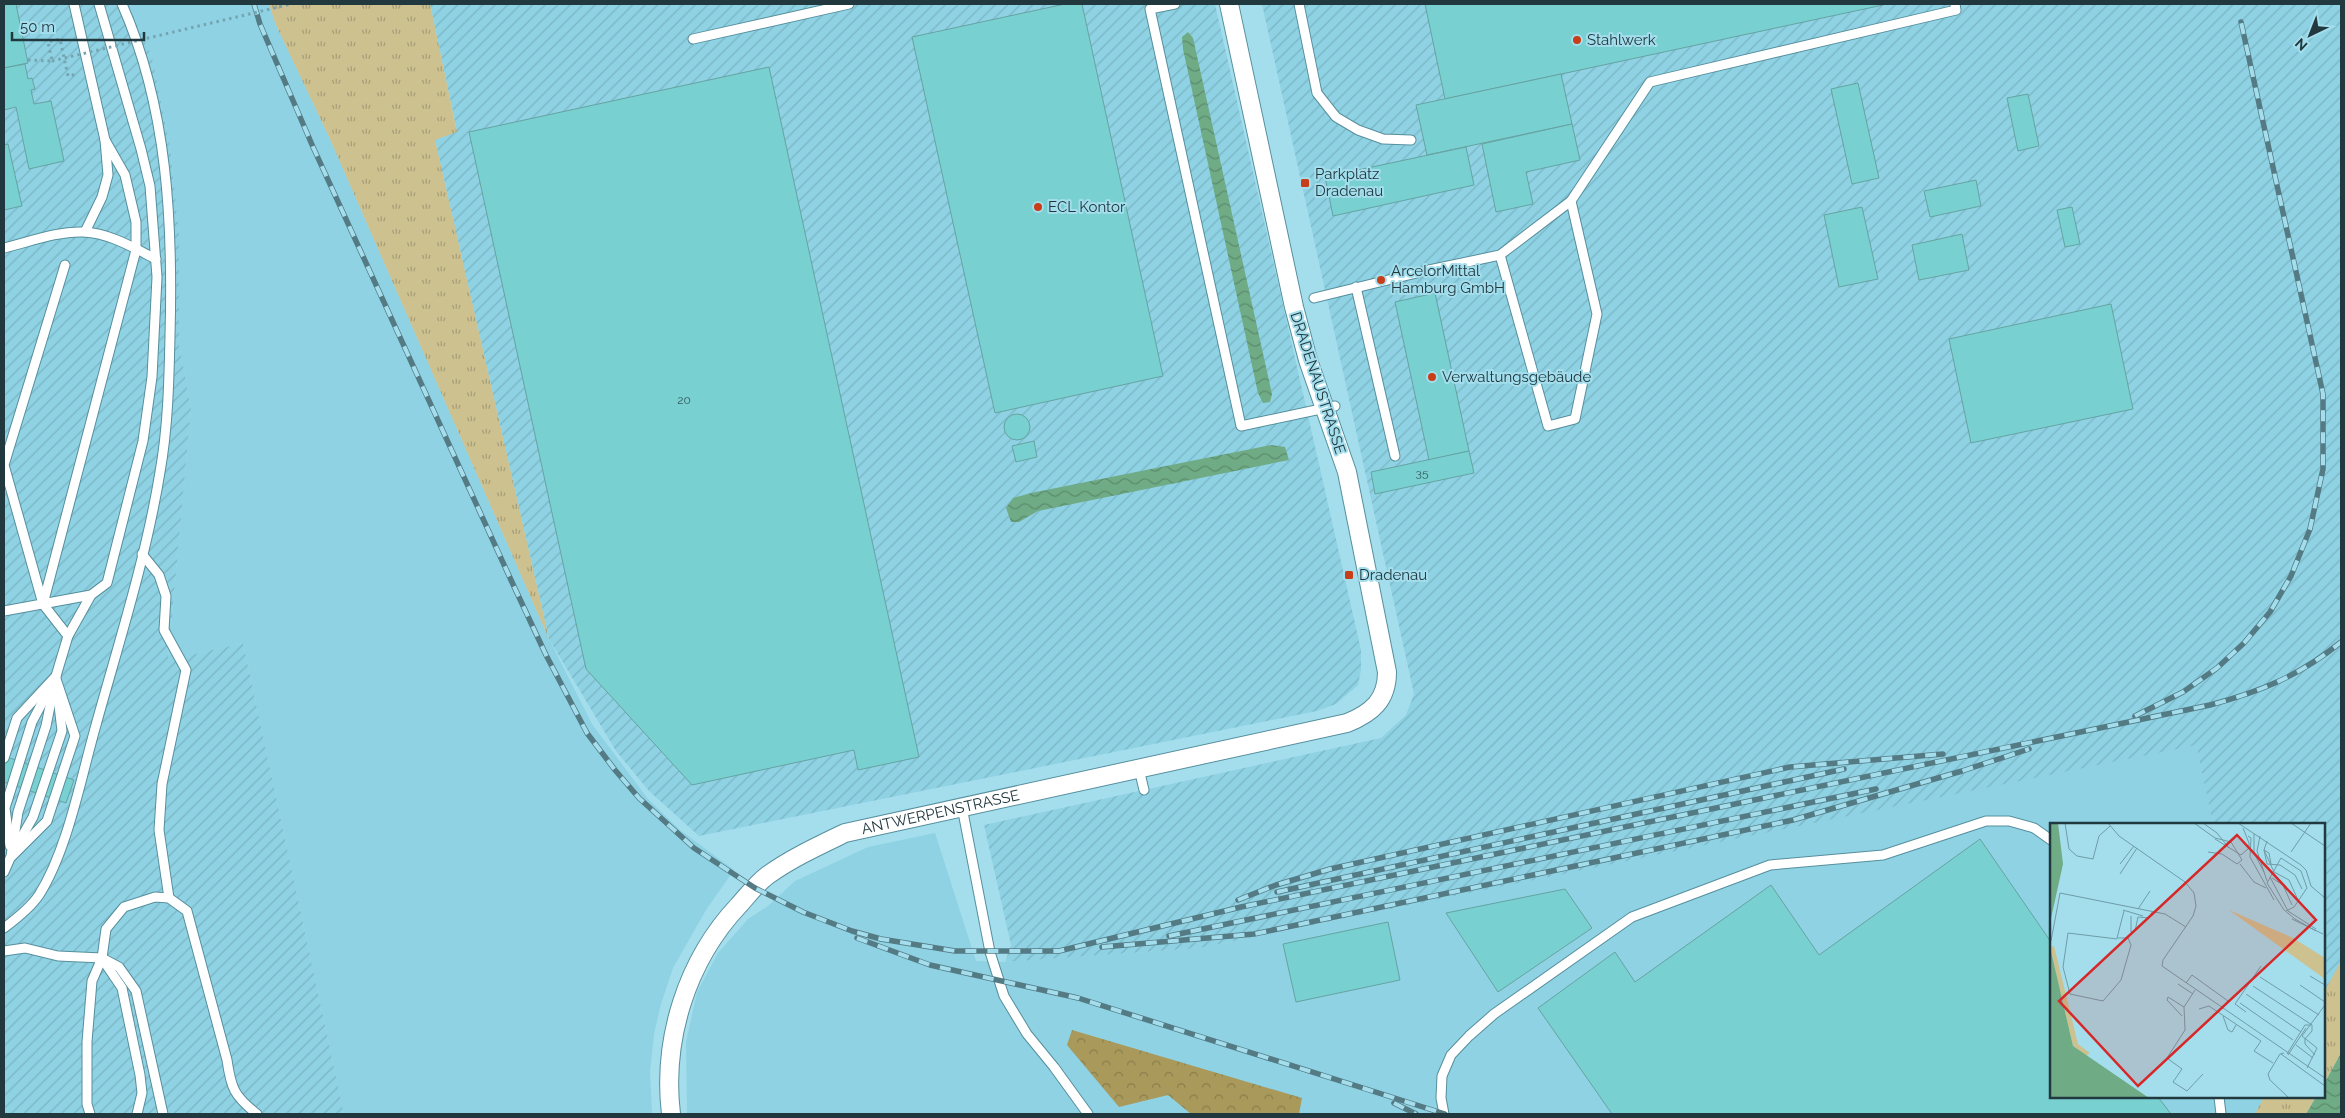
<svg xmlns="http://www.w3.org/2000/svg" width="2345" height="1118" viewBox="0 0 2345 1118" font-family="Raleway,sans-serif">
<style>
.built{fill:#8ed2e3}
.industrial{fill:url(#industrial-furrows)}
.grass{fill:url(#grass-tufts)}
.forest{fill:url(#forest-crowns)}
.water{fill:url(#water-waves)}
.building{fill:#78d0d0;stroke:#66a3a2}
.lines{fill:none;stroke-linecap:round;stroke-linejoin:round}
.lane-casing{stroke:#568f9d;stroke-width:11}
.street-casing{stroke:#568f9d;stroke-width:20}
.path{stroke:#76a4b0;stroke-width:3;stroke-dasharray:2.5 4;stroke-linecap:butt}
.lane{stroke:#fff;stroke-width:9}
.street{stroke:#fff;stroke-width:18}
.rail-casing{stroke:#547a84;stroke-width:5.5}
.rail{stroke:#a4deed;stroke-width:4;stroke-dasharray:11;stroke-linecap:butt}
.path-bridge{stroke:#76a4b0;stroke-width:3;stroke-dasharray:2.5 4;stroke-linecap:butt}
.poi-dot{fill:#c73e18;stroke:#a4deed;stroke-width:2}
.labels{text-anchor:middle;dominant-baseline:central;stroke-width:4;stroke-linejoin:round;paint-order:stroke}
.number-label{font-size:12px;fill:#365e62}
.poi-label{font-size:15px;fill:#20383e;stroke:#a4deed;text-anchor:start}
.street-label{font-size:15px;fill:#20383e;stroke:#a4deed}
.inset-road{fill:none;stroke:#6f9ca7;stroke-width:1}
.view{fill:#d62828;fill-opacity:0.15;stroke:#d62828;stroke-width:2.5}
.inset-edge{fill:none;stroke:#20383e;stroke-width:2.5}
</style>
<defs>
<pattern id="industrial-furrows" width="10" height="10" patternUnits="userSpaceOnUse" patternTransform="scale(1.25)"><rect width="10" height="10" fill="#8ed2e3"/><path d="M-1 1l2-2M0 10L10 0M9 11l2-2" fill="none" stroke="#7ab5c4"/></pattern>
<pattern id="grass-tufts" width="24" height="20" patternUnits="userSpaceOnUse" patternTransform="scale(1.25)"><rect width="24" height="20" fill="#cdc190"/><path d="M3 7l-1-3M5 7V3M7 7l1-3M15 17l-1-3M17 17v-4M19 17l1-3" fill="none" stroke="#a69e77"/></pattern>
<pattern id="forest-crowns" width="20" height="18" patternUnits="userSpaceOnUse" patternTransform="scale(1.25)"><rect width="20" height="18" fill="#a9995a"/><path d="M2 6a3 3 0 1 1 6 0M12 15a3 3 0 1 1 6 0" fill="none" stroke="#897e4c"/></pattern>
<pattern id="water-waves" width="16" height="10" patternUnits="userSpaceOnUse" patternTransform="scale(1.25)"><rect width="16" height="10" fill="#6fab85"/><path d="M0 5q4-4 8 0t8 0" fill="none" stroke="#5b8c6e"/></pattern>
</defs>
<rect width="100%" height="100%" fill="#a4deed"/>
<!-- built -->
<g class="built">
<path d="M128,4h141l6,19 54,114 220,502 43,85 56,75 32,31 54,40 -28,40 -33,58 -12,36 -7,30 -4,38 2,42h-308l-101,-471 -75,17 23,-252 -12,-64v-109l-9,-89 -18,-89z"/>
<path d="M2196,744l17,80h-162v273h217l-10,17h-1571l-1,-72 11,-50 21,-39 30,-34 20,-13 27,-25 73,-34 67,-14 41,128 29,1 195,-14z"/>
</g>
<!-- industrial -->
<g class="industrial">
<path d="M4,4h124l24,53 18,89 9,89v109l12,64 -23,252 75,-17 101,471h-340z"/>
<path d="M430,4h785l146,646v20l-3,15 -22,19 -19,7 -618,125 -50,-45 -33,-40 -67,-112 -114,-499 22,-9z"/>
<path d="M1262,4h1079v961l-17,32v-173h-111l-17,-79 -996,203 -195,14 6,-17 -27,-120 397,-87 25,-23 8,-21z"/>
</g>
<!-- grass -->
<g class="grass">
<path d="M269,4h161l27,128 -22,8 114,499 -220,-502 -54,-114z"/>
<path d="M2341,961v92l-17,31v-92z"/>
<path d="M2264,1097h52l-10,17h-51z"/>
</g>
<!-- forest -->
<path class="forest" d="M1072,1030l230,68 -3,16h-108l-23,-19 -49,12 -52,-62z"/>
<!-- water -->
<g class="water">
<path d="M1188,32l5,6 79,356 -2,8 -7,1 -5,-10 -75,-344 -1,-12z"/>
<path d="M1271,445l14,2 4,13 -251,51 -19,11h-8l-5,-14 7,-10 18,-5z"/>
<path d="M2341,1053v61h-35l10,-17h8v-13z"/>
</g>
<!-- building -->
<g class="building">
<path d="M4,4h12l12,59 -24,5z"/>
<path d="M1065,4h17l81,372 -168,37 -83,-376z"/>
<path d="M1425,4h458v1l-438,94z"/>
<path d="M25,64l3,15 4,-1 3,11 -4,1 3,14 17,-3 13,60 -35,8 -13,-62 -12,3v-42z"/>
<path d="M769,67l150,690 -61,13 -4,-20 -162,35 -106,-116 -117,-537z"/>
<path d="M1561,74l11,50 -145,31 -11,-50z"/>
<path d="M1858,83l21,95 -27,6 -21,-95z"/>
<path d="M2028,94l11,52 -21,5 -11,-53z"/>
<path d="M1572,124l8,36 -54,12 7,32 -37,8 -14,-68z"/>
<path d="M8,144l14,62 -18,4v-65z"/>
<path d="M1466,147l8,38 -141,31 -8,-39z"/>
<path d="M1976,180l5,26 -51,11 -6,-26z"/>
<path d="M1862,207l16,72 -39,8 -15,-72z"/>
<path d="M2072,207l8,37 -15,3 -8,-37z"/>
<path d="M1962,234l7,36 -50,10 -7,-35z"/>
<path d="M1435,293l34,158 -40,9 -34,-158z"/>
<path d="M2111,304l22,105 -162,34 -22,-104z"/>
<circle cx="1017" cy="427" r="13"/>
<path d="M1034,441l3,16 -21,5 -4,-16z"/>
<path d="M1469,451l5,22 -99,21 -4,-22z"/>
<path d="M4,756l70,24 -8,23 -62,-21z"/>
<path d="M1980,839l71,103v155h107l13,17h-559l-74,-106 77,-56 20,30 136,-97 48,70z"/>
<path d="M1565,889l27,39 -94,64 -52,-79z"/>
<path d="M1388,922l12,58 -104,22 -13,-58z"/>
</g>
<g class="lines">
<defs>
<g id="lane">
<path d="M74,4l31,136 3,35 -6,22 -17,35"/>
<path d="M1175,4l-25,5 91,417 94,-20"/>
<path d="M1299,4l18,89 19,24 22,13 25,9 28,1"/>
<path d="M693,39l156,-35"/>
<path d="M4,248c25,-6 53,-17 80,-16 25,1 50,16 72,27"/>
<path d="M1500,255l48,171 27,-7 22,-105 -26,-113"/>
<path d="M65,265l-61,200 39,139 25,32"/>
<path d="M1356,287l39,169"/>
<path d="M1314,298l115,-28 71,-15 71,-54 79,-119 306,-72 -1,-6"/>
<path d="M142,554l17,21 7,21 -2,34 22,40 -24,114 -3,46 10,68"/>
<path d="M43,604l93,-354v-28l-11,-47 -20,-35"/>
<path d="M4,611l87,-16 16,-12 36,-142 9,-64 5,-100 -7,-91 -9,-37 -42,-145"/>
<path d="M4,758l13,-40 39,-42 12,-40 23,-41"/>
<path d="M1139,769l5,21"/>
<path d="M962,807l28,145 14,44 23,38 27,33 34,47"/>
<path d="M10,846l-5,-38 27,-86 19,-36"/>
<path d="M16,847l17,-30 29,-86 -4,-34"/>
<path d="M12,856l35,-35 28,-85 -19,-57"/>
<path d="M4,872l7,-16 7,-44 28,-86 10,-50"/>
<path d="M4,928c12,-9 27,-21 35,-33 29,-46 42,-118 57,-170 23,-83 50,-167 64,-253 8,-45 9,-91 10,-136 3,-112 -2,-228 -48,-332"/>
<path d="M4,951l21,-3 33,8 44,2 17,9 17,24 27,123"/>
<path d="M103,960l19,28 18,87 2,18 -5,21"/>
<path d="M2219,1097l2,17"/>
<path d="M90,1114l-3,-10v-62l5,-61 10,-23 4,-29 18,-22 31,-10 14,1 18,13 40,149c4,28 7,36 30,54"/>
<path d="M1444,1114l-3,-16 1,-22 9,-21 18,-19 25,-22 138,-97 138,-52 113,-10 103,-34h23l25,7 17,12"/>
</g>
<g id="street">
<path id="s1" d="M671,1114c-9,-75 16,-154 68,-209 9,-10 18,-22 29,-30 24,-17 50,-29 77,-42l502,-110c25,-10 40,-23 40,-51l-40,-200 -39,-112 -14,-53 -65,-303"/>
</g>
</defs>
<!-- lane casing -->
<use href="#lane" class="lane-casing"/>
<!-- street casing -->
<use href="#street" class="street-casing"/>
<!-- path -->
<path class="path" d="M28,60l24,1 -4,-19 12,-3 8,37 9,-2"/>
<!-- lane -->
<use href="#lane" class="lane"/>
<!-- street -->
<use href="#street" class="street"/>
<defs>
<g id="rail">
<path d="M254,4l6,20 53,123 198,433 35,75 41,78 28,37 24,28 55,50 61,40 48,24 49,19 29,8 74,12h104l182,-44 969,-202c52,-14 89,-29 131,-63"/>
<path d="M2135,716l48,-24 34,-24 27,-25 26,-31 21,-36 19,-47 13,-60v-75l-82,-372"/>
<path d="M1277,892l567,-123"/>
<path d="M1238,900l38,-15 54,-16 460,-102 153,-13"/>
<path d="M1169,936l707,-147"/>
<path d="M857,938l73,27 148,33 367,116"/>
<path d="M1102,947l152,-13 539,-114 169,-49 67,-22"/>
<path d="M1394,1103l22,11"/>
</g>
</defs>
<!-- rail casing -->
<use href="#rail" class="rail-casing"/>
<!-- rail -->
<use href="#rail" class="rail"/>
<!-- path-bridge -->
<path class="path-bridge" d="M52,61l239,-57"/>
</g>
<!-- markers -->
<g class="poi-dot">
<circle cx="1577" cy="40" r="5"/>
<rect x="1300" y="178" width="10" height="10" rx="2.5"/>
<circle cx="1038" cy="207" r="5"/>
<circle cx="1381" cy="280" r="5"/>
<circle cx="1432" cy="377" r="5"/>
<rect x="1344" y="570" width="10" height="10" rx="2.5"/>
</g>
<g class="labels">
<!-- number labels -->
<g class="number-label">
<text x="684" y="400">20</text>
<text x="1422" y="473">35</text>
</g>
<!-- poi labels -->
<g class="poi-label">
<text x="1587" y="40">Stahlwerk</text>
<text x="1315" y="174">Parkplatz<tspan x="1315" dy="17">Dradenau</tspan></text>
<text x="1048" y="207">ECL Kontor</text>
<text x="1391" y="271">ArcelorMittal<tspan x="1391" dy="17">Hamburg GmbH</tspan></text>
<text x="1442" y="377">Verwaltungsgebäude</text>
<text x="1359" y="575">Dradenau</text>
</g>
<!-- street labels -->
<g class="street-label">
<text transform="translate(1318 383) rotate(72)">DRADENAUSTRASSE</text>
<text stroke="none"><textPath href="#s1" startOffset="454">ANTWERPENSTRASSE</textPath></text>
</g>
</g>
<!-- overview -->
<g transform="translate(2050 823)">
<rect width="275" height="275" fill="#a4deed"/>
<path d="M179,87l64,28 32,20v21zM4,123l24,98 12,9 -4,3 -13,-10 -23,-99z" fill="#cdc190"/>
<path d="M0,0h8l5,41 -13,59zM0,124l23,99 76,52h-99z" fill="#6fab85"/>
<path class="inset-road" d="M15,0l4,26 8,7 16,3 6,-23 11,-10M58,0l11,13 66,46 9,11 2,13 -3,10 -30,44 -1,6 163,112M144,0l21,15 16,4 11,18 -5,4 -15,-10 -14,-2M153,0l14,10 12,15M188,0l63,42 5,5 5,16 14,12M241,0l34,23M204,11v19l10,19M198,13l3,2 -1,19 24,43M210,13l-3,15 10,30M165,16l26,16 8,-7v-5l-6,-15M217,18l-3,9 10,22 15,8 9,20M214,27l3,14 13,1 15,10 7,14M214,27l5,3 2,11M241,29l20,-29M70,41l14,-18M190,41l14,18 12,6M70,51l17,-26M220,54l18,34 28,18M222,55l11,7 9,20M88,86l12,-18M73,87l20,6M236,88l8,-4 13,-19 -6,-17 -20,-13 -14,25 17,27 5,4 6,5 21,12M81,93v16l4,-1 3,-14 11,1 3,-6M242,96l31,15M67,116l-49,-6 -5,34 7,27 33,7 18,-21 10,-35 -3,-7h-11l7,-27M1,118l9,-48 105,21 21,13M260,153l15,9M210,154l59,38M136,160l6,-8 36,26 -6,8M128,161l15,10M250,162l25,17M203,163l59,39v6l-7,8M145,167l-11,17 1,23 -18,28 15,11 -9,13 14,9 16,-17M196,171l55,38M190,180l53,37M149,186l10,-3 52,35 -7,10 19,12M196,189l-11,-8 26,-38M132,193l-15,-16 1,-3 16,10M173,193l5,14 4,2 4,-7M252,213l15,12 -10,20M252,213l23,-31M255,215v6l10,11M246,222l17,13M234,230l-4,1 -12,20 2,6 19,18M231,231l44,32M237,231l18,-29h6M238,232l18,-27"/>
<path class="view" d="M187,12l79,85 -178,166 -79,-85z"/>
<rect width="275" height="275" class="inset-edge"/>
</g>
<!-- border -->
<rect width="2345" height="1118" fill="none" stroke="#20383e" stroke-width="10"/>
<!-- north arrow -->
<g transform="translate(2310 35) rotate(223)" stroke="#a4deed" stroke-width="4" paint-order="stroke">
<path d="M0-4L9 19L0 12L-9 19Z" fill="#20383e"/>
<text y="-8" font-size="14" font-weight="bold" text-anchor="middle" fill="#20383e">N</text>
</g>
<!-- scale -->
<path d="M12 32v8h132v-8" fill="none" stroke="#20383e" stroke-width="2.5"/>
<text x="20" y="32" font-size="15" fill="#20383e" stroke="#a4deed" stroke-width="4" paint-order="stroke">50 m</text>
</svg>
